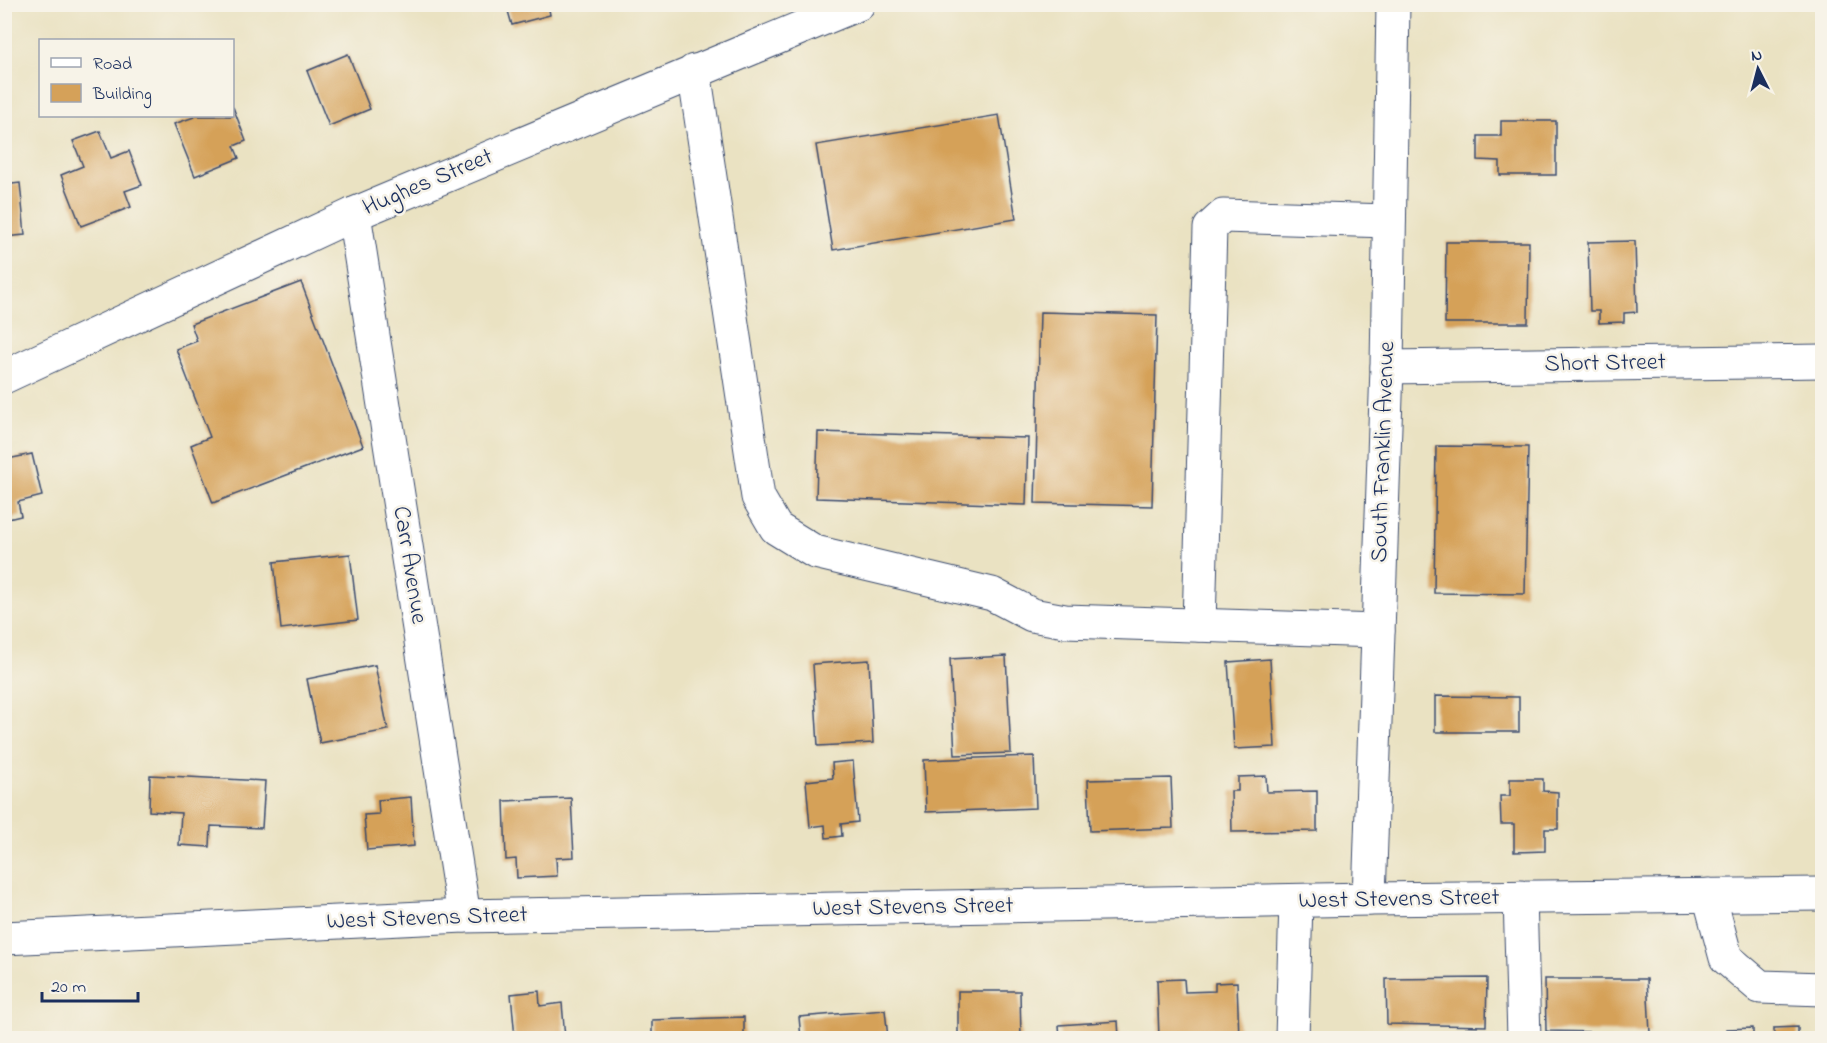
<svg xmlns="http://www.w3.org/2000/svg" width="1827" height="1043" viewBox="0 0 1827 1043" font-family="'Indie Flower',sans-serif">
<style>
.building{fill:#d5a159}
.lines{fill:none;stroke-linecap:round;stroke-linejoin:round}
.minor-casing{stroke:#3a4a6d;stroke-width:35}
.minor{stroke:#fff;stroke-width:33}
.labels{text-anchor:middle;dominant-baseline:central;stroke-width:5;stroke-linejoin:round;paint-order:stroke}
.street-label{font-size:24px;fill:#1b2f5e;stroke:#f7f3e8}
</style>
<rect width="100%" height="100%" fill="#f7f3e8"/>
<filter id="ink" filterUnits="userSpaceOnUse"><feTurbulence type="fractalNoise" baseFrequency=".0167" numOctaves="2"/><feDisplacementMap in="SourceGraphic" scale="12" xChannelSelector="R" yChannelSelector="G"/><feConvolveMatrix kernelMatrix="1 2 1 2 8 2 1 2 1" color-interpolation-filters="sRGB"/></filter>
<filter id="wash" filterUnits="userSpaceOnUse"><feTurbulence type="fractalNoise" baseFrequency=".008" numOctaves="4" result="noise"/><feDisplacementMap in="SourceGraphic" scale="24" xChannelSelector="R" yChannelSelector="G"/><feGaussianBlur stdDeviation="1.35" result="paint"/><feColorMatrix in="noise" values="0 0 0 0 0 0 0 0 0 0 0 0 0 0 0 0 0 1.4 0 .05"/><feComposite in="paint" operator="in"/></filter>
<g filter="url(#wash)">
<rect width="100%" height="100%" fill="#eae2c2"/>
<g id="blocks">
<!-- building -->
<g class="building">
<path d="M506,4h42l2,11 -38,10z"/>
<path d="M348,54l22,55 -41,17 -22,-55z"/>
<path d="M233,107l13,34 -12,5 5,12 -44,18 -21,-52 23,-8h35z"/>
<path d="M999,115l17,104 -183,31 -17,-105z"/>
<path d="M1501,121h55v54h-56v-14l-22,-1v-24h23z"/>
<path d="M100,131l11,27 18,-7 13,34 -17,6 6,16 -50,19 -20,-51 22,-9 -10,-25z"/>
<path d="M20,183l5,52 -21,2v-52z"/>
<path d="M1635,241l2,71 -13,1v9l-25,1v-12h-9l-2,-69z"/>
<path d="M1446,242h83l-1,81h-83z"/>
<path d="M301,282l62,164 -150,57 -22,-58 19,-8 -34,-88 21,-8 -6,-17z"/>
<path d="M1040,312l117,3 -5,191 -117,-3z"/>
<path d="M818,432l210,6 -2,67 -210,-7z"/>
<path d="M1436,446l92,1 -3,147 -91,-1z"/>
<path d="M4,449l4,10 24,-5 10,42 -24,6 3,14 -17,4z"/>
<path d="M350,554l8,66 -77,9 -7,-67z"/>
<path d="M1006,656l5,97 -56,2 -5,-96z"/>
<path d="M1270,659l5,88 -41,2 -6,-87z"/>
<path d="M869,660l4,83 -55,3 -5,-82z"/>
<path d="M375,665l13,65 -68,13 -13,-64z"/>
<path d="M1435,696l84,1v35h-84z"/>
<path d="M1034,756l2,52 -110,4 -2,-52z"/>
<path d="M853,761l5,61 -17,2 1,12 -16,2 -1,-13 -15,2 -4,-46 27,-3 -1,-15z"/>
<path d="M150,775l115,6 -3,47 -51,-2 -1,21 -31,-2 2,-32 -32,-2z"/>
<path d="M1266,776l1,16 50,-1v40l-85,1 -1,-41h7v-14z"/>
<path d="M1171,778l2,50 -83,3 -2,-51z"/>
<path d="M1510,779h33v12l15,1v37h-13v22l-31,1v-28h-13l-1,-28h10z"/>
<path d="M411,797l3,49 -47,4 -3,-35 15,-1 -1,-14z"/>
<path d="M571,798l3,59 -18,1 1,18 -40,2 -1,-19 -10,1 -2,-59z"/>
<path d="M1487,978l-1,48 -99,-2 -1,-45z"/>
<path d="M1184,979l1,13 30,-1v-8l22,-1 2,56h-80l-2,-58z"/>
<path d="M1545,979h102l3,54 -104,-2z"/>
<path d="M539,991l1,15 22,-3 3,35h-50l-4,-44z"/>
<path d="M958,991h62l1,47h-63z"/>
<path d="M885,1010l3,28h-87l-2,-21z"/>
<path d="M744,1017v21h-92v-18z"/>
<path d="M1118,1021l1,17h-59l-1,-13z"/>
<path d="M1798,1027v11h-24v-10z"/>
<path d="M1753,1028v10h-27v-9z"/>
</g>
</g>
</g>
<g filter="url(#ink)">
<use href="#blocks" fill-opacity="0" stroke="#3a4a6d" stroke-width="1.5"/>
<g class="lines">
<defs>
<g id="minor">
<path d="M694,71l64,426 18,31 39,24 177,42 40,21 33,6 313,10"/>
<path d="M354,214l110,702"/>
<path d="M1387,367l435,-6"/>
<path d="M4,377l350,-163 504,-210"/>
<path d="M1199,625l11,-397 13,-12 166,5"/>
<path d="M1709,895l17,63 34,29 62,2"/>
<path d="M1520,897l4,141"/>
<path d="M1369,899l18,-532 6,-363"/>
<path d="M4,938l460,-22 905,-17 453,-5"/>
<path d="M1292,1038l4,-136"/>
</g>
</defs>
<!-- minor casing -->
<use href="#minor" class="minor-casing"/>
<!-- minor -->
<use href="#minor" class="minor"/>
</g>
</g>
<g class="labels">
<!-- street labels -->
<g class="street-label">
<text transform="translate(428 183) rotate(-23)">Hughes Street</text>
<text transform="translate(1605 364) rotate(-1)">Short Street</text>
<text transform="translate(1384 452) rotate(-88)">South Franklin Avenue</text>
<text transform="translate(409 565) rotate(81)">Carr Avenue</text>
<text transform="translate(1399 900) rotate(-1)">West Stevens Street</text>
<text transform="translate(913 908) rotate(-1)">West Stevens Street</text>
<text transform="translate(427 919) rotate(-2)">West Stevens Street</text>
</g>
</g>
<!-- margin -->
<rect width="1827" height="1043" fill="none" stroke="#f7f3e8" stroke-width="24"/>
<!-- legend -->
<rect x="39" y="39" width="195" height="78" fill="#f7f3e8" stroke="#9fa5b1" stroke-width="1.5"/>
<rect x="51" y="58" width="30" height="9" fill="#ffffff" stroke="#9fa5b1" stroke-width="1.5"/>
<text x="93" y="69" font-size="18" fill="#1b2f5e">Road</text>
<rect x="51" y="84" width="30" height="18" fill="#d5a159" stroke="#9fa5b1" stroke-width="1.5"/>
<text x="93" y="99" font-size="18" fill="#1b2f5e">Building</text>
<!-- north arrow -->
<g transform="translate(1758 69) rotate(354)" stroke="#f7f3e8" stroke-width="4.5" paint-order="stroke">
<path d="M0-4.5L10 22L0 15L-10 22Z" fill="#1b2f5e"/>
<text y="-9" font-size="16" font-weight="bold" text-anchor="middle" fill="#1b2f5e">N</text>
</g>
<!-- scale -->
<path d="M42 992v9h96v-9" fill="none" stroke="#1b2f5e" stroke-width="3"/>
<text x="51" y="992" font-size="18" fill="#1b2f5e" stroke="#f7f3e8" stroke-width="4.5" paint-order="stroke">20 m</text>
</svg>
